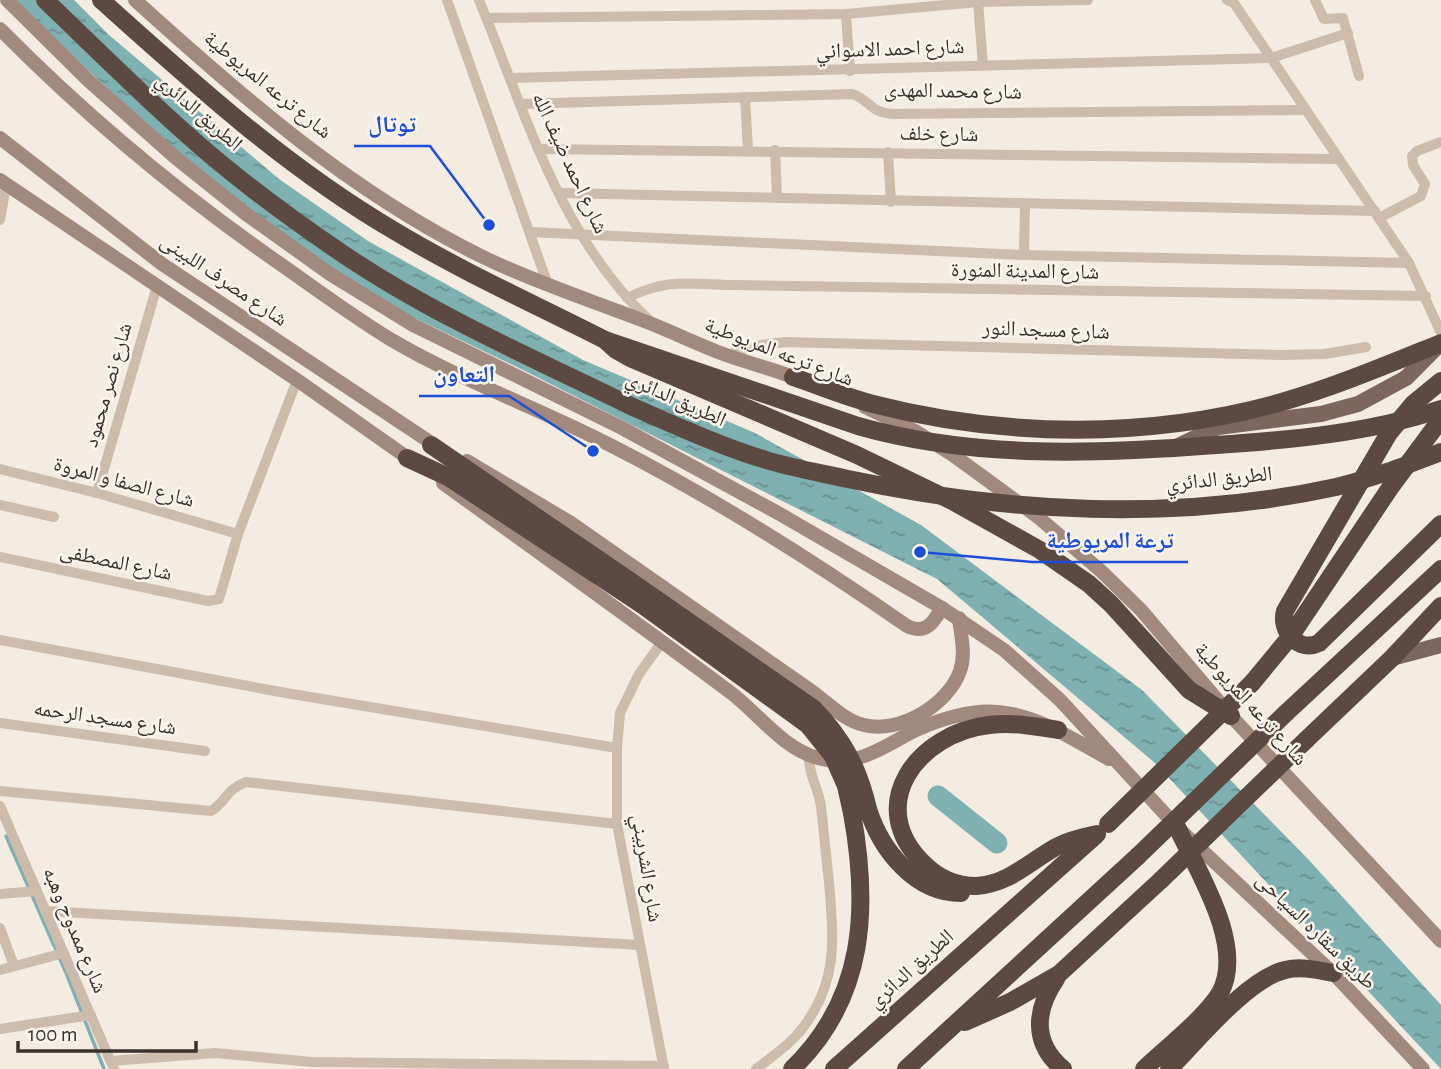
<svg xmlns="http://www.w3.org/2000/svg" width="1441" height="1069" viewBox="0 0 1441 1069" font-family="'Alegreya Sans','Noto Naskh Arabic',sans-serif">
<style>
.water{fill:url(#water-ripples)}
.lines{fill:none;stroke-linecap:round;stroke-linejoin:round}
.stream{stroke:#7fb0b2;stroke-width:3.5}
.river{stroke:#7fb0b2;stroke-width:21}
.street{stroke:#cdbbac;stroke-width:10}
.secondary{stroke:#a18a7d;stroke-width:14}
.primary{stroke:#7d675c;stroke-width:16}
.highway{stroke:#5c4a42;stroke-width:18}
.highway-bridge{stroke:#5c4a42;stroke-width:18}
.labels{text-anchor:middle;dominant-baseline:central;stroke-width:5;stroke-linejoin:round;paint-order:stroke}
.street-label{font-size:21px;fill:#3b302b;stroke:#fbf5ee}
.leader{fill:none;stroke:#1d4ed8;stroke-width:2.5}
.callout-dot{fill:#1d4ed8;stroke:#fbf5ee;stroke-width:2.5}
.callout-label{font-size:23px;text-anchor:middle;font-weight:bold;fill:#1d4ed8;stroke:#fbf5ee;stroke-width:5;stroke-linejoin:round;paint-order:stroke}
</style>
<defs>
<pattern id="water-ripples" width="26" height="14" patternUnits="userSpaceOnUse" patternTransform="scale(1.75)"><rect width="26" height="14" fill="#7fb0b2"/><path d="M2 4q2-2 4 0t4 0M15 11q2-2 4 0t4 0" fill="none" stroke="#699091"/></pattern>
</defs>
<rect width="100%" height="100%" fill="#f4ebe1"/>
<!-- water -->
<path class="water" d="M12,0h62l35,35 170,144 89,62 215,119 172,73 166,92 221,165 165,168 134,147v64l-286,-306 -218,-184 -410,-207 -131,-63 -77,-44 -137,-108z"/>
<g class="lines">
<!-- stream -->
<path class="stream" d="M6,836l61,139 37,94"/>
<!-- river -->
<path class="river" d="M938,796l59,47"/>
<!-- street -->
<g class="street">
<path d="M447,0l101,285"/>
<path d="M479,0c46,111 80,236 171,321"/>
<path d="M1227,0l7,3 175,260 32,70"/>
<path d="M1315,0l9,19 19,-1 16,58"/>
<path d="M978,2l5,63"/>
<path d="M846,14l4,57"/>
<path d="M486,18l360,-4 132,-12 110,-2"/>
<path d="M510,78l761,-20 77,-25"/>
<path d="M745,97l3,53"/>
<path d="M520,104l332,-10c19,6 17,19 42,20l412,-4"/>
<path d="M538,149l801,10"/>
<path d="M775,150l2,48"/>
<path d="M888,152l3,50"/>
<path d="M560,193l815,18"/>
<path d="M1379,218l42,-22 4,-12 -12,-19 -1,-9 5,-5 24,-9"/>
<path d="M0,220l6,-34"/>
<path d="M530,232l494,23 385,8"/>
<path d="M1024,255l1,-51"/>
<path d="M627,298c40,-20 62,-14 105,-13l694,11"/>
<path d="M727,355l33,-10 25,-3 498,13 42,-1 41,-7"/>
<path d="M0,469l97,24 141,41"/>
<path d="M97,493l60,-207"/>
<path d="M0,505l54,12"/>
<path d="M0,557l208,44 11,-2 19,-65 59,-154"/>
<path d="M0,640l286,53 331,55"/>
<path d="M662,642l-23,32 -19,39 -3,35v76l47,245"/>
<path d="M0,723l205,28"/>
<path d="M0,791l211,20c16,-10 14,-21 35,-29l371,42"/>
<path d="M0,806l114,263"/>
<path d="M0,894l37,-3"/>
<path d="M45,911l595,34"/>
<path d="M0,928l14,38"/>
<path d="M0,970l64,-17"/>
<path d="M0,1029l91,-14"/>
<path d="M111,1061l104,-8 97,9 352,4"/>
<path d="M756,1069c18,-14 38,-27 51,-47 32,-46 26,-88 22,-140 -3,-25 -5,-50 -8,-75 -2,-18 -13,-33 -12,-52"/>
</g>
<!-- secondary -->
<g class="secondary">
<path d="M7,0l82,81 87,77 70,56 84,60 83,51 209,103 156,85 164,95 62,42 56,50 117,127 156,146 90,96"/>
<path d="M135,0c107,97 218,194 350,258 54,26 111,44 167,66 25,10 49,22 74,31 25,9 51,15 75,25"/>
<path d="M0,29c88,89 183,168 286,239 34,24 68,49 104,71 71,42 149,69 222,107 104,53 200,114 295,180 19,9 26,-3 35,-18"/>
<path d="M0,138l162,126 277,184"/>
<path d="M0,180l297,200 118,83"/>
<path d="M865,407l50,24 38,24 85,62 63,54 40,39 90,106 210,225"/>
<path d="M467,461l104,62 239,167c17,12 33,30 54,35 36,9 84,-20 96,-54 6,-17 1,-35 -1,-53"/>
<path d="M443,483c96,70 192,138 287,209 28,21 53,57 88,66 38,11 66,-12 98,-28 25,-11 54,-21 82,-18 40,3 76,28 111,47"/>
</g>
<!-- primary -->
<g class="primary">
<path d="M1174,448l44,-21 103,-13 37,-10 48,-26 35,-35"/>
<path d="M1392,658l49,-13"/>
</g>
<!-- highway -->
<g class="highway">
<path d="M45,0c46,44 91,89 138,131 50,45 105,86 160,123 90,61 192,105 290,153"/>
<path d="M101,0c91,82 185,167 292,230 68,41 141,74 212,110l11,10 14,8 227,97 95,46 88,49 49,34 22,20 78,86 42,26"/>
<path d="M793,377c27,9 53,20 80,27 132,34 278,35 409,-2 55,-16 107,-38 159,-59"/>
<path d="M1441,381l-28,23 -24,29 -104,178c-6,20 14,42 34,32l122,-119"/>
<path d="M431,445l199,136"/>
<path d="M407,458l41,19 193,127"/>
<path d="M1252,683l38,-46 100,-149 51,-69"/>
<path d="M1286,713l155,-144"/>
<path d="M1058,730c-24,-4 -46,-8 -69,-5 -71,8 -126,80 -65,139 14,14 31,22 52,22 33,-2 53,-24 80,-39 13,-7 26,-10 41,-13"/>
<path d="M1306,740l86,-82 49,-52"/>
<path d="M868,809c13,41 47,84 93,84"/>
<path d="M1056,979c-21,31 -24,64 7,90"/>
<path d="M965,1022l45,-20 49,-28 102,-94"/>
<path d="M792,1069c74,-71 77,-162 60,-256"/>
<path d="M834,1069l261,-233"/>
<path d="M906,1069l232,-213"/>
<path d="M1144,1069c21,-20 63,-53 76,-76 26,-47 -23,-123 -43,-166"/>
<path d="M1169,1069c28,-28 78,-90 116,-99 16,-4 32,0 48,3"/>
</g>
<!-- highway-bridge -->
<g class="highway-bridge">
<path d="M605,340l253,86c116,33 239,28 358,19 75,-5 153,-12 225,-36"/>
<path d="M633,407c44,19 87,39 133,53 26,8 55,13 82,19 159,34 328,43 488,8 35,-8 71,-22 105,-35"/>
<path d="M630,581l184,128c29,30 45,60 54,100"/>
<path d="M641,604l167,121 25,31 13,30 6,27"/>
<path d="M1108,824l144,-141"/>
<path d="M1138,856l148,-143"/>
<path d="M1161,880l145,-140"/>
</g>
</g>
<g class="labels">
<!-- street labels -->
<g class="street-label">
<text transform="translate(890 49) rotate(-2)">شارع احمد الاسواني</text>
<text transform="translate(268 85) rotate(39)">شارع ترعه المريوطية</text>
<text transform="translate(953 91) rotate(1)">شارع محمد المهدى</text>
<text transform="translate(199 112) rotate(41)">الطريق الدائري</text>
<text transform="translate(939 134) rotate(1)">شارع خلف</text>
<text transform="translate(570 163) rotate(65)">شارع احمد ضيف الله</text>
<text transform="translate(1025 271) rotate(1)">شارع المدينة المنورة</text>
<text transform="translate(224 280) rotate(34)">شارع مصرف اللبينى</text>
<text transform="translate(1046 330) rotate(2)">شارع مسجد النور</text>
<text transform="translate(779 352) rotate(21)">شارع ترعه المريوطية</text>
<text transform="translate(108 385) rotate(-74)">شارع نصر محمود</text>
<text transform="translate(676 399) rotate(24)">الطريق الدائري</text>
<text transform="translate(1219 479) rotate(-6)">الطريق الدائري</text>
<text transform="translate(124 482) rotate(15)">شارع الصفا و المروة</text>
<text transform="translate(116 562) rotate(12)">شارع المصطفى</text>
<text transform="translate(1251 704) rotate(48)">شارع ترعه المريوطية</text>
<text transform="translate(105 718) rotate(8)">شارع مسجد الرحمه</text>
<text transform="translate(647 868) rotate(81)">شارع الشربيني</text>
<text transform="translate(75 930) rotate(67)">شارع ممدوح وهبه</text>
<text transform="translate(1316 931) rotate(44)">طريق سقاره السياحى</text>
<text transform="translate(911 969) rotate(-42)">الطريق الدائري</text>
</g>
</g>
<!-- callouts -->
<path class="leader" d="M489 225L430 146H354M593 451L509 396H419M920 552L1032 562H1188"/>
<g class="callout-dot">
<circle cx="489" cy="225" r="7"/>
<circle cx="593" cy="451" r="7"/>
<circle cx="920" cy="552" r="7"/>
</g>
<g class="callout-label">
<text x="392" y="132">توتال</text>
<text x="464" y="382">التعاون</text>
<text x="1110" y="548">ترعة المريوطية</text>
</g>
<!-- scale -->
<path d="M18 1041v10h178v-10" fill="none" stroke="#3b302b" stroke-width="3.5"/>
<text x="28" y="1041" font-size="21" fill="#3b302b" stroke="#fbf5ee" stroke-width="5" paint-order="stroke">100 m</text>
</svg>
